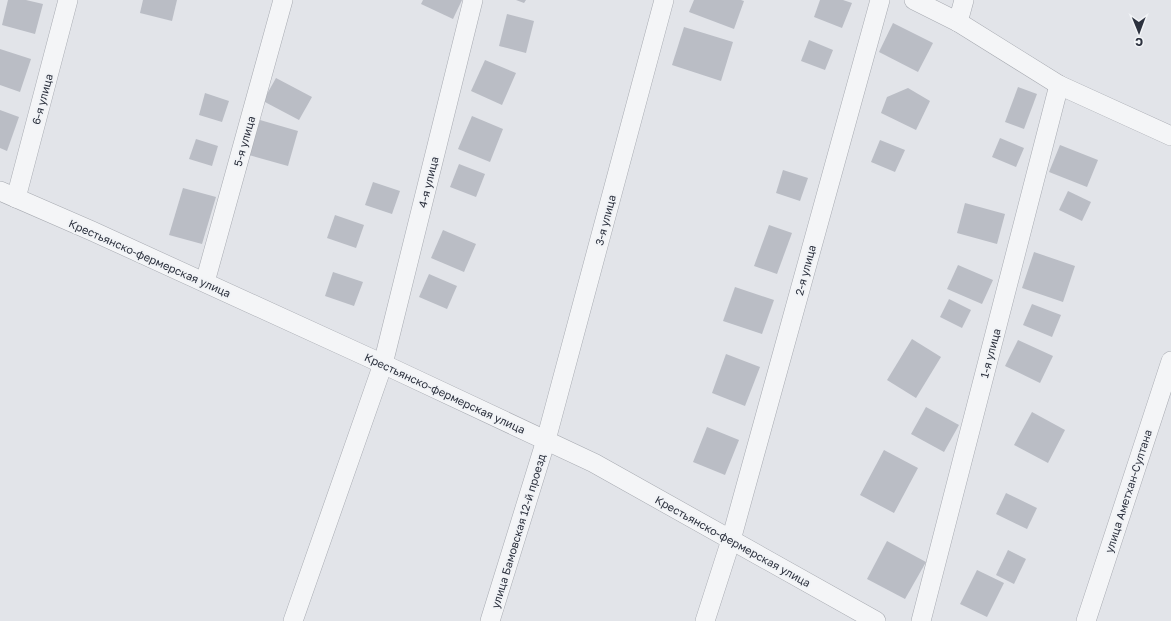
<svg xmlns="http://www.w3.org/2000/svg" width="1171" height="621" viewBox="0 0 1171 621" font-family="'Golos Text',sans-serif">
<style>
.building{fill:#babdc5}
.lines{fill:none;stroke-linecap:round;stroke-linejoin:round}
.minor-casing{stroke:#a8abb2;stroke-width:20}
.minor{stroke:#f4f5f7;stroke-width:19}
.labels{text-anchor:middle;dominant-baseline:central;stroke-width:4;stroke-linejoin:round;paint-order:stroke}
.street-label{font-size:11px;fill:#2c313e;stroke:#f1f3f6}
</style>
<rect width="100%" height="100%" fill="#e2e4e9"/>
<!-- building -->
<g class="building">
<path d="M8,0h18l17,4 -8,30 -33,-9z"/>
<path d="M143,0h34l-5,21 -32,-8z"/>
<path d="M423,0h39l-9,19 -32,-15z"/>
<path d="M516,0h10l-2,3z"/>
<path d="M694,0h47l3,1 -10,28 -45,-17z"/>
<path d="M820,0h23l9,3 -10,25 -28,-11z"/>
<path d="M507,14l27,7 -8,32 -27,-7z"/>
<path d="M893,23l40,20 -15,29 -39,-20z"/>
<path d="M684,27l49,15 -12,39 -49,-16z"/>
<path d="M809,40l24,10 -8,20 -24,-9z"/>
<path d="M0,49l31,10 -11,33 -20,-7z"/>
<path d="M485,60l31,13 -14,32 -31,-14z"/>
<path d="M276,78l36,19 -13,23 -36,-19z"/>
<path d="M1018,87l19,7 -13,35 -19,-7z"/>
<path d="M908,88l22,13 -14,29 -35,-17 6,-16z"/>
<path d="M205,93l24,8 -7,21 -23,-7z"/>
<path d="M0,110l19,7 -12,34 -7,-3z"/>
<path d="M472,116l31,13 -13,33 -32,-13z"/>
<path d="M260,120l38,11 -10,35 -39,-11z"/>
<path d="M1000,138l24,10 -8,19 -24,-10z"/>
<path d="M196,139l22,7 -6,20 -23,-7z"/>
<path d="M880,140l25,10 -10,22 -24,-10z"/>
<path d="M1060,145l38,15 -11,27 -38,-15z"/>
<path d="M459,164l26,10 -9,23 -26,-10z"/>
<path d="M783,170l25,8 -8,23 -24,-8z"/>
<path d="M373,182l27,9 -8,23 -27,-9z"/>
<path d="M183,188l33,9 -14,47 -33,-9z"/>
<path d="M1068,191l23,11 -9,19 -23,-11z"/>
<path d="M965,203l40,11 -8,30 -40,-11z"/>
<path d="M335,215l29,10 -8,23 -29,-10z"/>
<path d="M769,225l23,8 -15,41 -23,-8z"/>
<path d="M443,230l33,14 -12,28 -33,-14z"/>
<path d="M1034,252l41,14 -12,36 -41,-14z"/>
<path d="M958,265l35,15 -11,24 -35,-15z"/>
<path d="M333,272l30,10 -9,24 -29,-10z"/>
<path d="M429,274l28,12 -10,23 -28,-12z"/>
<path d="M735,287l39,13 -12,34 -39,-13z"/>
<path d="M949,299l22,11 -9,18 -22,-11z"/>
<path d="M1032,304l29,11 -9,22 -29,-12z"/>
<path d="M912,339l29,18 -25,41 -29,-18z"/>
<path d="M1018,340l35,16 -13,27 -35,-17z"/>
<path d="M726,354l34,13 -15,39 -33,-13z"/>
<path d="M926,407l33,18 -15,27 -33,-18z"/>
<path d="M1032,412l33,18 -17,33 -34,-18z"/>
<path d="M707,427l32,13 -14,35 -32,-13z"/>
<path d="M884,450l34,18 -24,45 -34,-18z"/>
<path d="M1006,493l31,15 -10,21 -31,-15z"/>
<path d="M887,541l39,21 -21,37 -38,-20z"/>
<path d="M1008,550l18,9 -12,25 -18,-9z"/>
<path d="M977,570l27,13 -17,34 -27,-13z"/>
</g>
<g class="lines">
<defs>
<g id="minor">
<path d="M914,0l44,22 101,63 112,51"/>
<path d="M958,22l6,-22"/>
<path d="M0,191l92,40 291,133 211,99 282,158"/>
<path d="M16,198l52,-198"/>
<path d="M205,282l78,-282"/>
<path d="M293,621l90,-257 90,-364"/>
<path d="M490,621l56,-181 118,-440"/>
<path d="M705,621l26,-81 149,-540"/>
<path d="M921,621l138,-536"/>
<path d="M1086,621l85,-260"/>
</g>
</defs>
<!-- minor casing -->
<use href="#minor" class="minor-casing"/>
<!-- minor -->
<use href="#minor" class="minor"/>
</g>
<g class="labels">
<!-- street labels -->
<g class="street-label">
<text transform="translate(42 99) rotate(-75)">6-я улица</text>
<text transform="translate(244 141) rotate(-74)">5-я улица</text>
<text transform="translate(428 182) rotate(-76)">4-я улица</text>
<text transform="translate(605 220) rotate(-75)">3-я улица</text>
<text transform="translate(150 258) rotate(24)">Крестьянско-фермерская улица</text>
<text transform="translate(805 270) rotate(-75)">2-я улица</text>
<text transform="translate(990 353) rotate(-75)">1-я улица</text>
<text transform="translate(445 393) rotate(25)">Крестьянско-фермерская улица</text>
<text transform="translate(1128 491) rotate(-72)">улица Аметхан-Султана</text>
<text transform="translate(518 531) rotate(-73)">улица Бамовская 12-й проезд</text>
<text transform="translate(733 541) rotate(29)">Крестьянско-фермерская улица</text>
</g>
</g>
<!-- north arrow -->
<g transform="translate(1139 32) rotate(179)" stroke="#f1f3f6" stroke-width="3" paint-order="stroke">
<path d="M0-3L7 15L0 10L-7 15Z" fill="#2c313e"/>
<text y="-6" font-size="11" font-weight="bold" text-anchor="middle" fill="#2c313e">С</text>
</g>
</svg>
